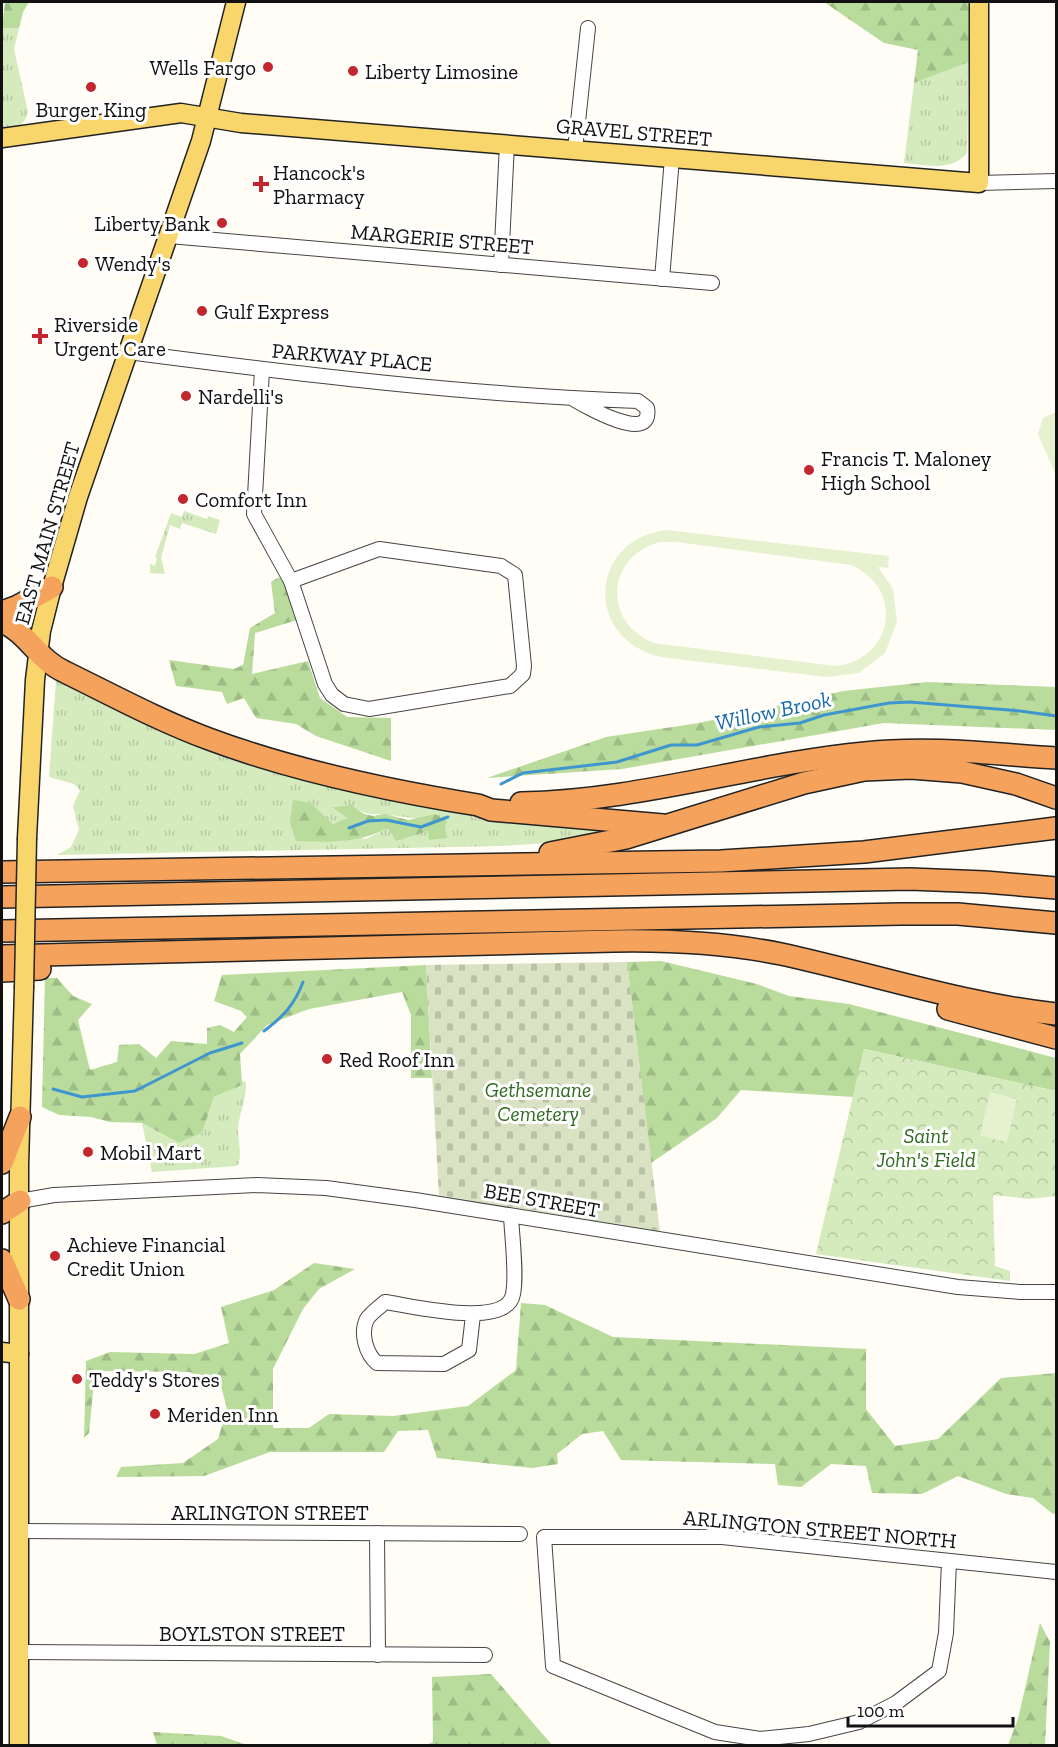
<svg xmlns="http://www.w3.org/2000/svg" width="1058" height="1747" viewBox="0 0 1058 1747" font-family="'Zilla Slab',serif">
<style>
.grass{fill:url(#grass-tufts);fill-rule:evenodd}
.forest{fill:url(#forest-firs)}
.cemetery{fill:url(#cemetery-stones)}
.park{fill:url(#park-crowns)}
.pitch{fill:#e6f2cf;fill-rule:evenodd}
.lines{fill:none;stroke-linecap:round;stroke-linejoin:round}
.stream{stroke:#3f96cf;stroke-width:3}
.minor-casing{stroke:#444;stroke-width:16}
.major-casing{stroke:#222;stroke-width:21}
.highway-casing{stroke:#222;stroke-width:24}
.minor{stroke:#fff;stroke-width:14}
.major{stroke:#f9d66b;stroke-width:18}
.highway{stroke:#f5a25d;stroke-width:21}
.major-bridge-casing{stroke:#222;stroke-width:21;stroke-linecap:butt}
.major-bridge{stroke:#f9d66b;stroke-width:18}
.poi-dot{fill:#c4262e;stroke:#fff;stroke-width:2}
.labels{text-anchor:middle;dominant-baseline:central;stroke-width:6;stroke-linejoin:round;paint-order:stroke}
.poi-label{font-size:21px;fill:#111;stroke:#fff;text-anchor:start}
.street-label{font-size:21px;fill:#111;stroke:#fff}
.park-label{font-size:21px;font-style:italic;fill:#2f6b1f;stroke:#fff}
.water-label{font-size:22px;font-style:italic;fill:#1768a6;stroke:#fff}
</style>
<defs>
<pattern id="grass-tufts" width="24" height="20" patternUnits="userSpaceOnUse" patternTransform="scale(1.5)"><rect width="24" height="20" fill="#d5ebbd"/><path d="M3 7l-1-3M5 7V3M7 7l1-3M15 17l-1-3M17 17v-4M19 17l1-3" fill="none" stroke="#b6c8a1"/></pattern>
<pattern id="forest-firs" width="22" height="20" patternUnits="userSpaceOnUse" patternTransform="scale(1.5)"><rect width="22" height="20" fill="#b9dc9c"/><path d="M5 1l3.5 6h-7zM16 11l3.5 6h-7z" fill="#9ebc85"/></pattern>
<pattern id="cemetery-stones" width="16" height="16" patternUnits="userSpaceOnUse" patternTransform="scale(1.5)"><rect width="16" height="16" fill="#d9e3c4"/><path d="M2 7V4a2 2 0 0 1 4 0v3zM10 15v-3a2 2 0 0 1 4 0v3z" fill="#b9c2a7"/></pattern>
<pattern id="park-crowns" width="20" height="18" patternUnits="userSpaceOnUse" patternTransform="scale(1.5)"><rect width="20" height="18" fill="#d5ebbd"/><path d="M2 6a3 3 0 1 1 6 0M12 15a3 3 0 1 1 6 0" fill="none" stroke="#b6c8a1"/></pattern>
</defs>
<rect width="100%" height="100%" fill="#fffdf5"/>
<!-- grass -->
<g class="grass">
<path d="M2,28h17l-5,21 14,63c-4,15 -12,15 -26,17z"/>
<path d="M969,62l-2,91c-15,19 -42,12 -63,10l10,-80z"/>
<path d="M184,511l23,8 1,-3 12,4 -4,14 -34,-11 -2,6 -10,-4 -9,33 4,16 -15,-1v-9l5,2 2,-8 -2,-1 16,-44 11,4z"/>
<path d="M61,679l107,50 438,98 1,4 -59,12 -47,3 -444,9 14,-8 8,-17 -6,-24 7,-16 -6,-6 -25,-7 7,-97zM311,803l22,21 15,-6 -15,-11 19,-2c16,12 17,8 35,10 18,1 22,5 42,2l-1,14 -32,9 -8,-12 -22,11 -76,-16z"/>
<path d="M241,1081l5,1c1,16 -7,31 -8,47 0,11 5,29 -1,37l-85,6 -10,-49 37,20 23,-10 12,-36 27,-12z"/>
</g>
<!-- forest -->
<g class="forest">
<path d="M5,2h24l-6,10 -4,16h-17z"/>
<path d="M824,2h148l-3,60 -55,21 4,-33 -34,-7z"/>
<path d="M279,577l7,8 11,35 -42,13 -3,41 56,-13 12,37 27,19 44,1v43l-75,-25 -20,-12 -40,-6 -12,-20 -17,6 -5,-12 -46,-6 -7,-26 65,9 9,-4 7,-37 25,-15 -4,-31z"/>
<path d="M927,682l129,5v43l-172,-7 -262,46 -135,9 119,-41 93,-14 144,-32z"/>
<path d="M293,800l18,3 22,21 14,-6 -15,-11 20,-2 12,9 9,2 12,-2 23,6 27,-6 12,7 -2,7 2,10 -18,2 -1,-9 -32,10 -8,-13c-32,16 -56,14 -92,13l-6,-18z"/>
<path d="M661,961l96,23 32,12 60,8 207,54v33l-192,-42 -11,48 -112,-7 -24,28 -66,45 -24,-201z"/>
<path d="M426,965l6,113h-21v-63l-9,-23 -93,17 -42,16 -27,29 2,31 -28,12 -12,36 -23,10 -37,-20 -32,-1 -19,-5 -32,-2 -17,-8 3,-129h12l16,18 19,8 -14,16 12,50 27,-8 2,-17 20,-1 17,14 15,-17 36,3v-16l13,-3 14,7 13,-15 -6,-6 -27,-10 8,-26z"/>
<path d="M314,1263l41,6 -36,20 -16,20 -30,60v59h36l20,-14 64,2 75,-10 48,-36 5,-67 24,2 68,32 253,12v60l29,37 43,-7 63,-61 55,-5v140l-3,1 -20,-16 -27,-4 -48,-18 -36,18 -50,-1 -6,-27 -35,-2 -30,23 -23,-2 -3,-21 -154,-4 -18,-29 -21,3 -25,20 1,10 -26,4 -95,-10 -9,-28 -30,1 -14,21h-114l-66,24 -88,1 5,-10 62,-4 35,-24 9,-30 -7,-27 -31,-10 -94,-1 -6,62 -5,5 2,-77 24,-9 84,2 35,-11 -8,-36 53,-17z"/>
<path d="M1040,1623l10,19 -5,103h-37l10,-26z"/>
<path d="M491,1674l61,71h-126l7,-3 -1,-65z"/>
<path d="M153,1732l68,4 26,9h-90z"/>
</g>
<!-- cemetery -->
<path class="cemetery" d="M627,962l33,270 -221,-37 -13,-230z"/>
<!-- park -->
<path class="park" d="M864,1049l192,42v105l-27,3 -36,-4 2,71 15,5v10l-194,-27z"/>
<!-- pitch -->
<g class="pitch">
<path d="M1056,412v64l-18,-42 5,-16z"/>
<path d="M666,530l223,26 -1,12 -10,-1 15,22 4,33 -12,31 -26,20 -33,4 -165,-20c-77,-17 -73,-117 5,-127zM660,542h16l175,23c54,23 43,95 -16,101l-181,-23c-52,-20 -48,-87 6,-101z"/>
<path d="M990,1092l27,7 -10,43 -27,-6z"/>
</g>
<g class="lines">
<!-- stream -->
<g class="stream">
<path d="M501,784l22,-11 94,-11 54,-17h26l62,-18 41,-4 24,-8 65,-12 21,-1 110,9 36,5"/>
<path d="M349,828l19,-7 18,-1 35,7 27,-10"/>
<path d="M264,1031c19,-14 31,-27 39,-49"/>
<path d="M53,1089l29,8 53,-6 75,-38 32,-10"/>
</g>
<defs>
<g id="minor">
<path d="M575,150l13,-122"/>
<path d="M979,183l77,-2"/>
<path d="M169,236l543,47"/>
<path d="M501,265l6,-121"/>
<path d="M662,279l10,-121"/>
<path d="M128,352c169,22 339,43 510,49l9,7c7,38 -64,-3 -75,-10"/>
<path d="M262,370l-8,144 37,67"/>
<path d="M379,549l122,17 14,9 9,91 -1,8 -13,12 -141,23 -25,-5 -12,-9 -7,-11 -34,-103z"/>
<path d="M20,1201l34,-6 203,-10 69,3 89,12 543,87 62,5h36"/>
<path d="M473,1315l-4,35 -25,14 -67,-1c-11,-9 -17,-30 -10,-44 4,-6 13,-12 18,-17 24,3 122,28 128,-8 4,-19 -1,-57 -2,-78"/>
<path d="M20,1531l500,3"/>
<path d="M377,1533l1,122"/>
<path d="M949,1561l-3,72 -7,38 -43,32 -37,19 -50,12 -49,5 -45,-7 -162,-66 -9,-129h178l334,35"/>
<path d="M20,1652l465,3"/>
</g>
<g id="major">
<path d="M2,138l179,-25 60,10 738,60v-181"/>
<path d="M27,838l8,-158 6,-49 11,-44 26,-90 123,-356 35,-139"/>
<path d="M2,1352l17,2"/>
<path d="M19,1746v-581l5,-177"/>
</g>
<g id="highway">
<path d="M2,612l16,-6 34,-19"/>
<path d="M2,622c25,10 36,38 63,50 47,23 95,49 144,67 83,31 182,52 269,66l13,5 172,15"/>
<path d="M521,803c117,-2 229,-39 344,-50 63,-7 128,1 191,5"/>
<path d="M550,853l76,-15 178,-55 60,-13 47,-2 51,4 54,12 40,14"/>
<path d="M2,872l719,-11 143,-9 192,-24"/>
<path d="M2,897l908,-18 75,3 71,6"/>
<path d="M2,931l899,-17h57l98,9"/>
<path d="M2,956l612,-15c56,-1 112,2 167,13 92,20 182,50 275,60"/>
<path d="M2,971l38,-2"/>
<path d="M948,1009l108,29"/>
<path d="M2,1163l18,-46"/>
<path d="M2,1213l18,-12"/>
<path d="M2,1260l17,39"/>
</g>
</defs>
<!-- minor casing -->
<use href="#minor" class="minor-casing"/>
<!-- major casing -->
<use href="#major" class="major-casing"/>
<!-- highway casing -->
<use href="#highway" class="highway-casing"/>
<!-- minor -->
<use href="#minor" class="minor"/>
<!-- major -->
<use href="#major" class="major"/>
<!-- highway -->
<use href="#highway" class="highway"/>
<defs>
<path id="major-bridge" d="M24,988l3,-150"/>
</defs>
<!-- major-bridge casing -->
<use href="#major-bridge" class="major-bridge-casing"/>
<!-- major-bridge -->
<use href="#major-bridge" class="major-bridge"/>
</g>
<!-- markers -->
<g class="poi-dot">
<circle cx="268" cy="67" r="6"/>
<circle cx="353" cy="71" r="6"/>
<circle cx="91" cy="87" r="6"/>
<path d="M258 175h6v6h6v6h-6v6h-6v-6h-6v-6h6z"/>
<circle cx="222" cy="223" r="6"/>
<circle cx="83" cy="263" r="6"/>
<circle cx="202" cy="311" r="6"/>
<path d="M37 327h6v6h6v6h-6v6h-6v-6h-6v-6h6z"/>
<circle cx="186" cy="396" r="6"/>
<circle cx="809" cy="470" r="6"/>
<circle cx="183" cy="499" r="6"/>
<circle cx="327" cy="1059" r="6"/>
<circle cx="88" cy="1152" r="6"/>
<circle cx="55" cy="1256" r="6"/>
<circle cx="77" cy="1379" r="6"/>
<circle cx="155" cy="1414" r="6"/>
</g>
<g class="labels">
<!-- poi labels -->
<g class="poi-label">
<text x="256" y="67" text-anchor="end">Wells Fargo</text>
<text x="365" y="71">Liberty Limosine</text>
<text x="91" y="109" text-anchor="middle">Burger King</text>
<text x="273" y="172">Hancock's<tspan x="273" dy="24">Pharmacy</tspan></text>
<text x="210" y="223" text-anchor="end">Liberty Bank</text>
<text x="95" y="263">Wendy's</text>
<text x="214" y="311">Gulf Express</text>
<text x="54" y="324">Riverside<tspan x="54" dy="24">Urgent Care</tspan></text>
<text x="198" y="396">Nardelli's</text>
<text x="821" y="458">Francis T. Maloney<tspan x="821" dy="24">High School</tspan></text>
<text x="195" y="499">Comfort Inn</text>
<text x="339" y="1059">Red Roof Inn</text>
<text x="100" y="1152">Mobil Mart</text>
<text x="67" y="1244">Achieve Financial<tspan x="67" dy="24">Credit Union</tspan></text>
<text x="89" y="1379">Teddy's Stores</text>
<text x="167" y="1414">Meriden Inn</text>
</g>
<!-- street labels -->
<g class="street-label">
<text transform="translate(634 132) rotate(5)">GRAVEL STREET</text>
<text transform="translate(442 239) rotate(5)">MARGERIE STREET</text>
<text transform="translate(352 357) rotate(5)">PARKWAY PLACE</text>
<text transform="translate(47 533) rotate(-74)">EAST MAIN STREET</text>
<text transform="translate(542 1200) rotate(10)">BEE STREET</text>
<text x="270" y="1512">ARLINGTON STREET</text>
<text transform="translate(820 1529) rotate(5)">ARLINGTON STREET NORTH</text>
<text x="252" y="1633">BOYLSTON STREET</text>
</g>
<!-- park labels -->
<g class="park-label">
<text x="538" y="1089">Gethsemane<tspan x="538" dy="24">Cemetery</tspan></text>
<text x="926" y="1135">Saint<tspan x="926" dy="24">John's Field</tspan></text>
</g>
<!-- water labels -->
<g class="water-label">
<text transform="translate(773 711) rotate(-12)">Willow Brook</text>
</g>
</g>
<!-- border -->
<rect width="1058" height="1747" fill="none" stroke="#111111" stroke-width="6"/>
<!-- scale -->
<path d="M848 1717v9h165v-9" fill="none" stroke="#111111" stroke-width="3"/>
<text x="857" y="1717" font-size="18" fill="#111111" stroke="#ffffff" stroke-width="4.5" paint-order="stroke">100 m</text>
</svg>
